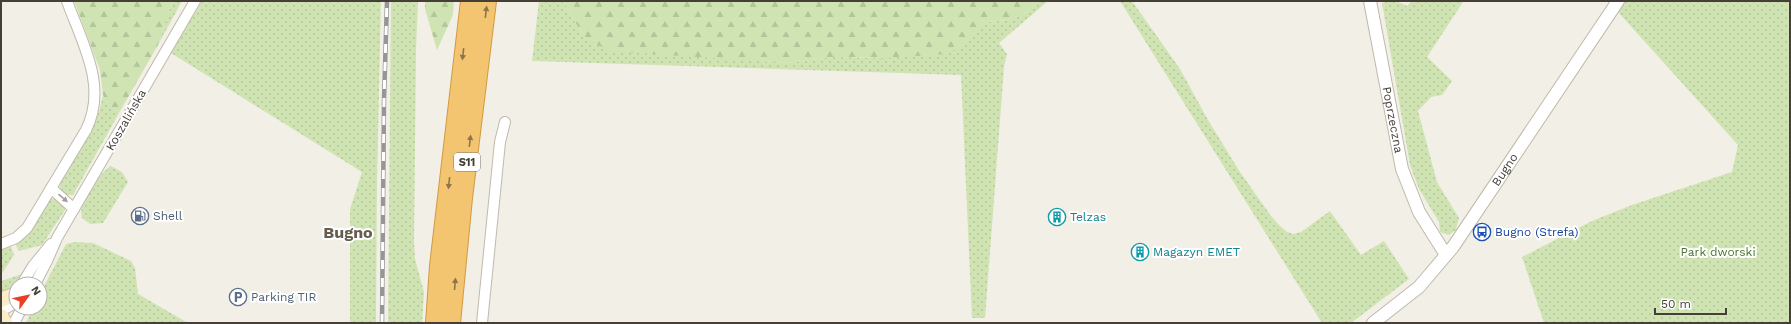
<svg xmlns="http://www.w3.org/2000/svg" width="1791" height="324" font-family="'Work Sans',sans-serif">
<defs>
<pattern id="grass-dots" width="8" height="8" patternUnits="userSpaceOnUse"><rect width="8" height="8" fill="#cfe4b2"/><path d="M2 2h.1M6 6h.1" fill="none" stroke="#b3c59a" stroke-width="1.8" stroke-linecap="round"/></pattern>
<pattern id="forest-firs" width="22" height="20" patternUnits="userSpaceOnUse"><rect width="22" height="20" fill="#cfe4b2"/><path d="M5 1l3.5 6h-7zM16 11l3.5 6h-7z" fill="#b3c59a"/></pattern>
</defs>
<rect width="100%" height="100%" fill="#f2efe7"/>
<g fill="url(#grass-dots)">
<path d="M172 1H182L158 45Z"/>
<path d="M202 1H381L377 181 376 323H350V209L362 172 171 53Z"/>
<path d="M391 1H418L416 50 414 241 415 259 424 292 422 323H388Z"/>
<path d="M539 1H564L573 19 586 38 710 57 786 63 833 57 887 58 976 32 988 22 1006 20 1024 14 1038 1H1048L999 43 1007 54 1004 67 985 318H972L961 75 532 61Z"/>
<path d="M1120 1H1132L1180 69 1208 120 1240 172 1271 216 1280 226 1287 232 1294 234 1301 232 1330 211 1361 255 1384 241 1409 279 1351 323H1322Z"/>
<path d="M1390 1H1396L1407 6 1412 1 1463 2 1427 57 1452 81 1442 95 1431 97 1418 111 1437 182 1459 218 1456 230 1448 235 1440 232 1439 222 1419 189 1410 165 1382 3Z"/>
<path d="M1625 1H1790V323H1544L1522 257 1592 221 1632 205 1732 172 1738 145 1618 12Z"/>
<path d="M103 95 108 104 119 113 73 195H67L60 190V183C76 155 97 128 103 95Z"/>
<path d="M111 166 122 172 128 182 103 223 90 224 82 218C81 214 81 210 82 205 86 196 102 170 111 166Z"/>
<path d="M50 199H56L65 207V210L42 245 19 251 14 242Z"/>
<path d="M75 242 93 243 131 261 135 268 138 294 188 323H26L33 308H40V294L66 244Z"/>
<path d="M10 244 14 255 1 275V246Z"/>
<path d="M22 274 21 280 1 296V281Z"/>
</g>
<g fill="url(#forest-firs)">
<path d="M74 1H172L158 45 119 113 108 104 103 95 100 70Z"/>
<path d="M425 1H454L453 15 437 50 425 9Z"/>
<path d="M564 1H1038L1024 14 1006 20 988 22 959 48 945 54 887 58 833 57 786 63 609 51 586 38 573 19Z"/>
</g>
<g fill="none" stroke-linecap="round" stroke-linejoin="round">
<defs>
<g id="minor">
<path d="M51 188 74 209"/>
<path d="M1 244 16 238 27 228 86 130C108 86 82 43 67 1"/>
<path d="M22 284 33 266 51 244"/>
<path d="M35 284 47 261 57 238 195 1"/>
<path d="M1 311 10 306 16 294"/>
<path d="M14 323 22 308"/>
<path d="M482 323 500 142 505 122"/>
</g>
<g id="tertiary">
<path id="s1" d="M1370 1 1402 169 1419 212 1446 255"/>
<path id="s2" d="M1373 323 1419 287 1453 247 1618 1"/>
</g>
<g id="secondary">
<path d="M1 300 16 294"/>
<path d="M1 316 5 323"/>
</g>
<g id="motorway">
<path d="M435 323 439 266 470 1"/>
<path d="M451 323 463 198 487 1"/>
</g>
</defs>
<use href="#minor" stroke="#c0b9ad" stroke-width="12"/>
<use href="#tertiary" stroke="#c0b9ad" stroke-width="14"/>
<use href="#secondary" stroke="#cfc099" stroke-width="16"/>
<use href="#motorway" stroke="#d39941" stroke-width="20"/>
<use href="#minor" stroke="#fff" stroke-width="10"/>
<use href="#tertiary" stroke="#fff" stroke-width="12"/>
<use href="#secondary" stroke="#fbedc9" stroke-width="14"/>
<use href="#motorway" stroke="#f4c570" stroke-width="18"/>
<defs>
<path id="rail" d="M382 323 384 100 387 1"/>
</defs>
<use href="#rail" stroke="#969696" stroke-width="4.5"/>
<use href="#rail" stroke="#fff" stroke-width="3" stroke-dasharray="9" stroke-linecap="butt"/>
</g>
<defs><path id="oneway-solid" d="M-6-.8H1V-3.2L6.5 0L1 3.2V.8H-6Z"/></defs>
<g fill="#8b754e">
<use href="#oneway-solid" transform="translate(486 12) rotate(-83)"/>
<use href="#oneway-solid" transform="translate(463 54) rotate(97)"/>
<use href="#oneway-solid" transform="translate(470 141) rotate(-83)"/>
<use href="#oneway-solid" transform="translate(449 183) rotate(96)"/>
<use href="#oneway-solid" transform="translate(455 284) rotate(-85)"/>
</g>
<use fill="#a29f9b" href="#oneway-solid" transform="translate(63 198) rotate(41)"/>
<defs>
<symbol id="fuel-ring" viewBox="-11 -11 22 22"><circle r="9.5" fill="#fff" stroke="#5c6f8a" stroke-width="1.5"/><path d="M-5.5-6h7V0h2V4h1.3V-2.5L3-4.5l.8-.8L6-3V5H2.5V1h-1V6h-7ZM-4.2-4.7v3.2H.2V-4.7Z" fill="#5c6f8a"/></symbol>
<symbol id="building-ring" viewBox="-11 -11 22 22"><circle r="9.5" fill="#fff" stroke="#0f9aa8" stroke-width="1.5"/><path d="M-4-6H4V6H1V3H-1V6H-4ZM-2.5-4.3h1.7v1.8h-1.7ZM.8-4.3h1.7v1.8H.8ZM-2.5-1h1.7V.8h-1.7ZM.8-1h1.7V.8H.8Z" fill="#0f9aa8"/></symbol>
<symbol id="bus-ring" viewBox="-11 -11 22 22"><circle r="9.5" fill="#fff" stroke="#1a4fb4" stroke-width="1.5"/><path d="M-5-6H5V4H4V6H2V4H-2V6H-4V4H-5ZM-3.5-4V0h7V-4ZM-3.5 1.2v1.5H-2V1.2ZM2 1.2v1.5H3.5V1.2Z" fill="#1a4fb4"/></symbol>
<symbol id="parking-ring" viewBox="-11 -11 22 22"><circle r="9.5" fill="#fff" stroke="#5c6f8a" stroke-width="1.5"/><path d="M-3.5-5.5H1a3.5 3.5 0 0 1 0 7H-1V5.5H-3.5ZM-1-3.4V-.6H.8a1.4 1.4 0 0 0 0-2.8Z" fill="#5c6f8a"/></symbol>
</defs>
<g fill-rule="evenodd">
<use href="#fuel-ring" x="130" y="206" width="20" height="20"/>
<use href="#building-ring" x="1047" y="207" width="20" height="20"/>
<use href="#bus-ring" x="1472" y="222" width="20" height="20"/>
<use href="#building-ring" x="1130" y="242" width="20" height="20"/>
<use href="#parking-ring" x="228" y="287" width="20" height="20"/>
</g>
<g text-anchor="middle" dominant-baseline="central" stroke-width="4" stroke-linejoin="round" paint-order="stroke">
<rect fill="#fff" stroke="#7d7973" stroke-width="1" x="454" y="153" width="26" height="18" rx="3"/>
<g font-size="11" font-weight="bold" fill="#453f37">
<text x="467" y="162">S11</text>
</g>
<g font-size="12" fill="#453f37" stroke="#fff">
<text transform="translate(126 120) rotate(-60)">Koszalińska</text>
<text stroke="none"><textPath href="#s1" startOffset="121">Poprzeczna</textPath></text>
<text stroke="none"><textPath href="#s2" startOffset="204">Bugno</textPath></text>
</g>
<g font-size="12" fill="#4e5e75" stroke="#fff" text-anchor="start">
<text x="153" y="216">Shell</text>
<text x="251" y="297">Parking TIR</text>
</g>
<g font-size="12" fill="#0d838f" stroke="#fff" text-anchor="start">
<text x="1070" y="217">Telzas</text>
<text x="1153" y="252">Magazyn EMET</text>
</g>
<g font-size="12" fill="#164399" stroke="#fff" text-anchor="start">
<text x="1495" y="232">Bugno (Strefa)</text>
</g>
<g font-size="12" fill="#4a732e" stroke="#fff">
<text x="1718" y="252">Park dworski</text>
</g>
<g font-size="16" font-weight="bold" fill="#675d4e" stroke="#fff">
<text x="348" y="232">Bugno</text>
</g>
</g>
<rect width="1791" height="324" fill="none" stroke="#453f37" stroke-width="4"/>
<g transform="translate(28 296) rotate(57)"><circle r="19" fill="#ffffff" stroke="#b5b2af"/>
<path d="M0-3L7 15L0 10L-7 15Z" fill="#ec3d25"/>
<text y="-6" font-size="11" font-weight="bold" text-anchor="middle" fill="#453f37">N</text>
</g>
<path d="M1655 308v6h71v-6" fill="none" stroke="#453f37" stroke-width="2"/>
<text x="1661" y="308" font-size="12" fill="#453f37" stroke="#ffffff" stroke-width="3" paint-order="stroke">50 m</text>
</svg>
